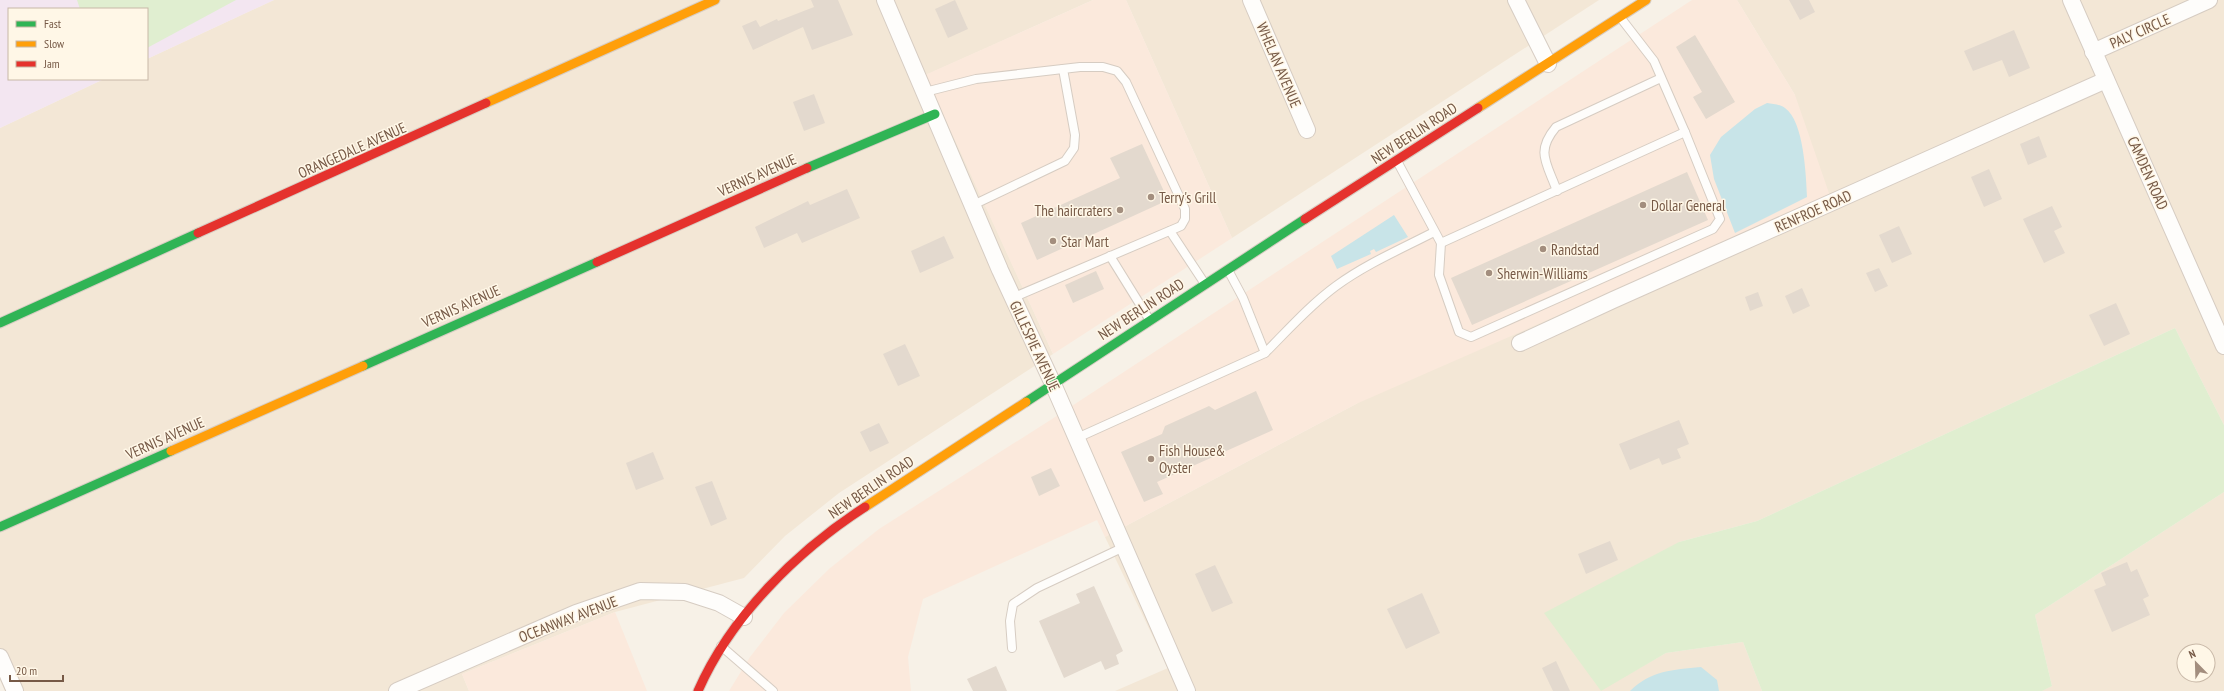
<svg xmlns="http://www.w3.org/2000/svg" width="2224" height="691" font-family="'PT Sans Narrow',sans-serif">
<rect width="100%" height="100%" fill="#f7f1e7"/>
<g fill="#f3e7d6" fill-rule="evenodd">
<path d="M274 0H1093L926 75 1053 354 839 493 785 536 744 578 615 612 462 674 469 691H5L0 680V128L104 79H147V59Z"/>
<path d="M1126 0H1599L1232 238Z"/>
<path d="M1737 0H2224V425L2175 328 1757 521 1679 542 1600 690 1666 653 1743 642 1762 691H1115L1168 668 1105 537 1356 404 1795 95Z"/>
<path d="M2224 492V691H2041L2052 686 2035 615ZM2184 651H2208V675H2184Z"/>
</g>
<g fill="#fbe9dc">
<path d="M1093 0H1126L1232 238 1053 354 925 75Z"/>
<path d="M1692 0H1737L1795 95 1830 196 1356 404 1105 537 1097 520 923 599 908 657 911 691H729L750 657 784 613 829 569 879 529 1052 419Z"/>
<path d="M615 612 647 691H469L462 674Z"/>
</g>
<path fill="#f3e6f1" d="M0 0H274L147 59V9H9V79H104L0 128Z"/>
<g fill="#e0eed0">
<path d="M77 0H236L147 48V9H80Z"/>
<path d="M2175 328 2224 425V492L2035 615 2052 686 2042 691H1762L1743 642 1666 653 1601 691 1544 613 1679 542 1757 521Z"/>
</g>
<g fill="#c8e4e8">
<path d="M1767 103C1773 104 1779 104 1785 108 1804 121 1806 176 1807 197L1735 233 1714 179 1710 155 1721 137 1755 109Z"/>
<path d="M1394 215 1408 237 1376 252 1374 249 1370 251 1371 254 1337 269 1331 256Z"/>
<path d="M1701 667 1717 680 1719 691H1630C1652 670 1672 670 1701 667Z"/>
</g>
<g fill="#e3d9ce">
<path d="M811 0H838L853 35 812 50 803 27 753 50 742 26 756 20 760 27 777 19 778 21 814 7Z"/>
<path d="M955 0 968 29 948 38 935 9Z"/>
<path d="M1789 0H1809L1815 12 1800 20Z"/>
<path d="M2014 30 2030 68 2009 77 2002 60 1973 71 1964 51Z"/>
<path d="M1695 35 1735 102 1706 119 1693 97 1702 92 1676 47Z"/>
<path d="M814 94 825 123 804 131 793 102Z"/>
<path d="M2039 136 2047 157 2028 165 2020 144Z"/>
<path d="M1142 144 1168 200 1037 260 1021 223 1120 178 1110 158Z"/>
<path d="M1989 169 2002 199 1984 207 1971 177Z"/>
<path d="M1687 172 1708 220 1472 325 1451 278Z"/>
<path d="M847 189 860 218 802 243 797 233 764 248 755 227 808 201 810 205Z"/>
<path d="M2052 206 2062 227 2054 231 2065 253 2044 263 2023 219Z"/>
<path d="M1899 226 1912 254 1892 263 1879 235Z"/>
<path d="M944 236 954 258 920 273 911 251Z"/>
<path d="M1879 268 1888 286 1875 292 1866 273Z"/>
<path d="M1096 271 1104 289 1073 303 1065 285Z"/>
<path d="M1802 288 1810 306 1793 314 1785 296Z"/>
<path d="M1758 292 1763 306 1750 311 1745 297Z"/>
<path d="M2116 303 2130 334 2104 346 2089 315Z"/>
<path d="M905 344 920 376 898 386 883 354Z"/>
<path d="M1256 391 1273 430 1157 482 1163 494 1144 502 1121 452 1162 434 1165 426 1209 406 1215 410Z"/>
<path d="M1679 420 1689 444 1677 449 1681 458 1662 465 1659 458 1630 470 1619 444Z"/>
<path d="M879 423 889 443 870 452 860 432Z"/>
<path d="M653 452 664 479 636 490 626 463Z"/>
<path d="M1051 468 1060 486 1039 496 1031 477Z"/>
<path d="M712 481 727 519 711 526 695 487Z"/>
<path d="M1610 541 1618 560 1586 574 1578 554Z"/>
<path d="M2127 562 2131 572 2137 569 2149 596 2143 599 2150 615 2112 632 2094 590 2106 585 2101 573Z"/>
<path d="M1215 565 1233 603 1212 612 1195 574Z"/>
<path d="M1094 586 1123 651 1116 655 1119 664 1105 670 1101 661 1064 678 1039 621 1080 603 1076 594Z"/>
<path d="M1422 593 1440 633 1406 649 1387 609Z"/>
<path d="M1556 661 1570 691H1553L1542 668Z"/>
<path d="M996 666 1007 691H973L967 679Z"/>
</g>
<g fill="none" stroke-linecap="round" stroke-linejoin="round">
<defs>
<g id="lane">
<path d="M925 92 976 79 1080 67H1103L1117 71 1126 82 1185 209V219L1181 226 1012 298"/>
<path d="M1397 161 1441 243 1685 132 1654 61 1620 17"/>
<path d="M1557 191C1547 163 1535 152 1556 127L1661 78"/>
<path d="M973 205 1065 161 1074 148 1075 135 1063 69"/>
<path d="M1170 231 1205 284"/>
<path d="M1441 243 1439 275 1459 332 1471 337 1713 229 1720 219 1685 132"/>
<path d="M1110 256 1149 319"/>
<path d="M1265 353C1288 330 1310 305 1336 286 1366 264 1401 249 1434 232"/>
<path d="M1077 438 1265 353 1243 298 1228 270"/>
<path d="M721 646 773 691"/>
<path d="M1012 648 1010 621 1013 604 1037 588 1124 547"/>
</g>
<g id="street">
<path d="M885 0 1000 270 1053 384 1187 691"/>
<path d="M1251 0 1307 130"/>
<path d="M1516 0 1548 64"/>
<path d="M2071 0 2224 346"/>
<path d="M2093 52 2209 0"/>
<path d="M1520 343 1613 300 2106 80"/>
<path d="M0 657 15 691"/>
<path d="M397 691 576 613 640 591 685 592 719 603 744 617"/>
</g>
<g id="fast">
<path d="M807 168 935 114"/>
<path d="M0 323 198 233"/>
<path d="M363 366 597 262"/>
<path d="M1026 402 1305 219"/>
<path d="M0 527 171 451"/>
</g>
<g id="slow">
<path d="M486 103 715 0"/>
<path d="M1478 108 1646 0"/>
<path d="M171 451 363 366"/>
<path d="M865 507 1026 402"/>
</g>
<g id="jam">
<path d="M1305 219 1478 108"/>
<path d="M198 233 486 103"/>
<path d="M597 262 807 168"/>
<path d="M698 691C731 616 797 551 865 507"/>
</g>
</defs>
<use href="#lane" stroke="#d6ccc2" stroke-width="10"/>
<use href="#street" stroke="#d6ccc2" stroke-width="18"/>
<use href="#fast" stroke="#d7cdc3" stroke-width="11"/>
<use href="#slow" stroke="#d7cdc3" stroke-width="11"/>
<use href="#jam" stroke="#d7cdc3" stroke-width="11"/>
<use href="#lane" stroke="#fefdfb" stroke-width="8"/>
<use href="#street" stroke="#fefdfb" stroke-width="16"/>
<use href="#fast" stroke="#30b455" stroke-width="9"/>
<use href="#slow" stroke="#ff9f0a" stroke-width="9"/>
<use href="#jam" stroke="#e5322d" stroke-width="9"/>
</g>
<g fill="#a38e7e" stroke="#fff7e7" stroke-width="1.5">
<circle cx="1151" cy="197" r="4"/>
<circle cx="1643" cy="205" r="4"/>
<circle cx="1120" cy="210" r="4"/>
<circle cx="1053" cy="241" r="4"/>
<circle cx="1543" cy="249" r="4"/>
<circle cx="1489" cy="273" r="4"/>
<circle cx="1151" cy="459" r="4"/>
</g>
<g text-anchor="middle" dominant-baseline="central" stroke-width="3" stroke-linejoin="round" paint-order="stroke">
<g font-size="15" fill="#765946" stroke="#fff7e7">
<text transform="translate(2140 31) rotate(-24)">PALY CIRCLE</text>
<text transform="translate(1279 65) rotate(67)">WHELAN AVENUE</text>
<text transform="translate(1414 133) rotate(-33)">NEW BERLIN ROAD</text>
<text transform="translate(352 150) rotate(-24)">ORANGEDALE AVENUE</text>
<text transform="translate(2148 173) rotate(66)">CAMDEN ROAD</text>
<text transform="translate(757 175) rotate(-24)">VERNIS AVENUE</text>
<text transform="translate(1813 211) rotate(-24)">RENFROE ROAD</text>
<text transform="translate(461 306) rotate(-24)">VERNIS AVENUE</text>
<text transform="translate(1141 309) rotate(-33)">NEW BERLIN ROAD</text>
<text transform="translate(1035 346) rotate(65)">GILLESPIE AVENUE</text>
<text transform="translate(165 438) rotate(-24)">VERNIS AVENUE</text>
<text transform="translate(871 487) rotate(-34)">NEW BERLIN ROAD</text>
<text transform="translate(568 619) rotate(-21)">OCEANWAY AVENUE</text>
</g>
<g font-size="15" fill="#765946" stroke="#fff7e7" text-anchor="start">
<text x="1159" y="197">Terry's Grill</text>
<text x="1651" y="205">Dollar General</text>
<text x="1112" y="210" text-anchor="end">The haircraters</text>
<text x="1061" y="241">Star Mart</text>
<text x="1551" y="249">Randstad</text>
<text x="1497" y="273">Sherwin-Williams</text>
<text x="1159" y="450">Fish House&amp;<tspan x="1159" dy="17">Oyster</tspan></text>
</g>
</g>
<rect x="8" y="8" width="140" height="72" fill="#fff7e7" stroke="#c8b8a7"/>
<rect x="16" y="21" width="20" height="6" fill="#30b455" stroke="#c8b8a7"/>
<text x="44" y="28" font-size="12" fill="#765946">Fast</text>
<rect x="16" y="41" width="20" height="6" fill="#ff9f0a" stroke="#c8b8a7"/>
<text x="44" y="48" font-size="12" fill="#765946">Slow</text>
<rect x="16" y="61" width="20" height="6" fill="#e5322d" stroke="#c8b8a7"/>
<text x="44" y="68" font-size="12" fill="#765946">Jam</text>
<g transform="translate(2196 663) rotate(337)"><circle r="19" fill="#fff7e7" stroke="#c8b8a7"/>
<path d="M0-3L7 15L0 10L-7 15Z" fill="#a38e7e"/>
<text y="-6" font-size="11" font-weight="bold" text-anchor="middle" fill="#765946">N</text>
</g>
<path d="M10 675v6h53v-6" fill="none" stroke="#765946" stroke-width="2"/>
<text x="16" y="675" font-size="12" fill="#765946" stroke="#fff7e7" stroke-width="3" paint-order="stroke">20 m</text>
</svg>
